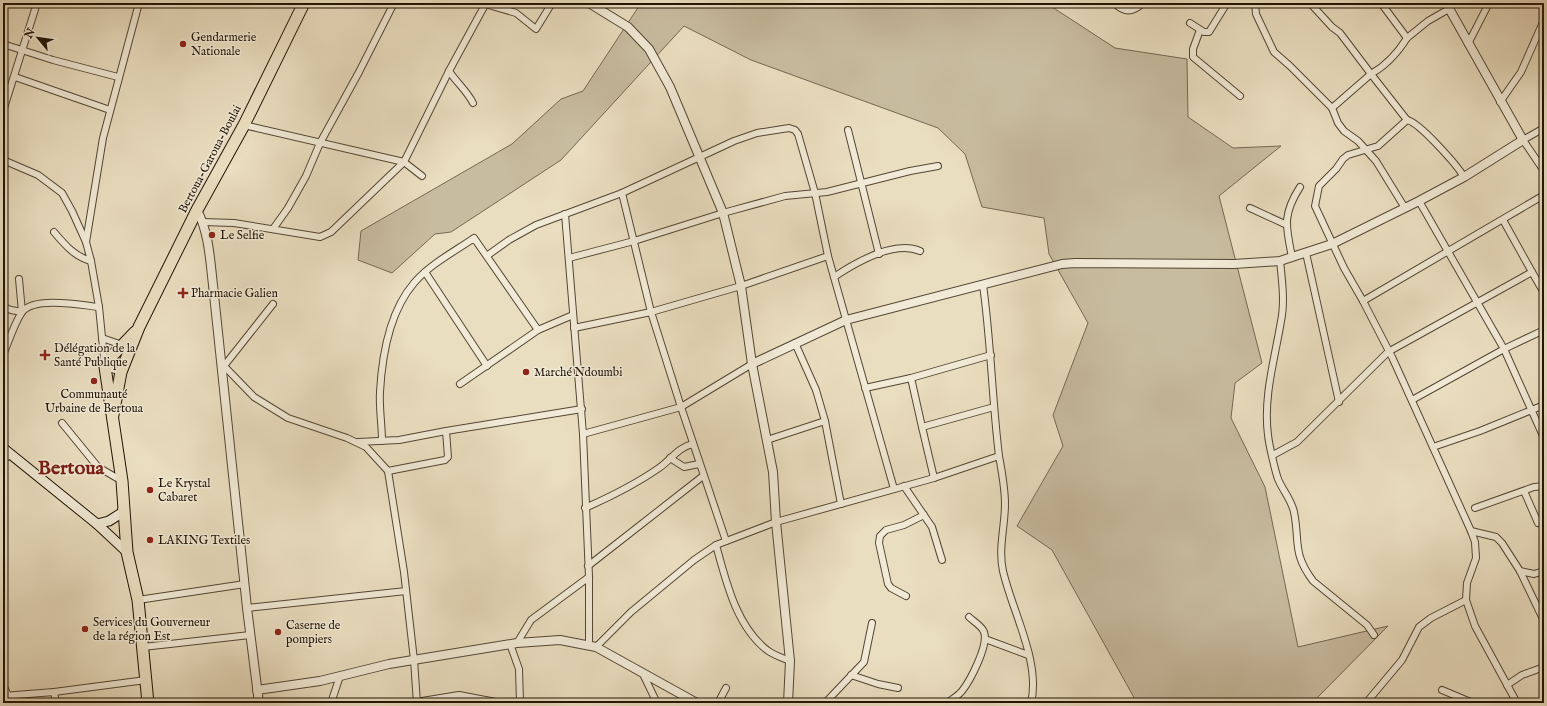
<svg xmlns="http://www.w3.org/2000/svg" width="1547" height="706" font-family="'IM FELL English',serif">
<rect width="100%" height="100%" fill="#eadec0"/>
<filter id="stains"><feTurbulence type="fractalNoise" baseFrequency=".005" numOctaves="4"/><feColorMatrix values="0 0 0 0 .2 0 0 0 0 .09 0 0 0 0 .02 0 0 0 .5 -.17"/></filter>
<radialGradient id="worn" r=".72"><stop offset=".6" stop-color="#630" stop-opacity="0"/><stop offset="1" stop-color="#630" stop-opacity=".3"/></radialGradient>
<path fill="#c8bca0" stroke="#746852" d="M641 3H1046L1115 48 1187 59 1188 117 1233 148 1281 146 1219 196 1262 363 1235 383 1231 418 1265 487 1298 647 1388 626 1312 703H1137L1052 550 1017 526 1063 446 1053 415 1088 323 1049 254 1044 218 982 207 965 154 938 128 751 60 684 26 561 160 451 232 435 234 392 273 358 260 361 231 512 144 561 99 583 91Z"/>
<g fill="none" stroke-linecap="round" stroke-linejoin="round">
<defs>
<g id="minor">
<path d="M482 3 516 13 536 29 552 3"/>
<path d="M1114 3C1125 13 1132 13 1143 3"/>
<path d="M1255 3 1256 14 1274 52 1290 66 1332 108 1338 123 1344 131 1358 141 1376 161 1405 208"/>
<path d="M1310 3 1332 27 1340 33 1371 74C1387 65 1397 54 1407 38"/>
<path d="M1381 3 1407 38 1428 21 1449 9"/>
<path d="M1190 23 1204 32H1209L1227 3"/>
<path d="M1200 30 1193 49V57L1240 96"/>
<path d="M3 44 53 60 118 77"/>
<path d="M1468 44 1489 3"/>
<path d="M449 71C457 83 467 91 473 103"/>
<path d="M15 77 110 110"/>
<path d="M1500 102 1521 72 1544 20"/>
<path d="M1332 108 1371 74 1407 120"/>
<path d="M3 111 37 3"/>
<path d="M244 125 404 162 422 176"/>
<path d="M1544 128 1523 140 1544 171"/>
<path d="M848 130 879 254"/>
<path d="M3 160 38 175 62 193 72 211 86 242 91 261 99 307 105 367 121 372"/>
<path d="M1464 177C1457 165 1419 122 1407 120L1378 146 1348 155 1343 159 1336 169 1319 186 1315 206 1344 268 1363 301 1392 357 1471 531 1475 542 1476 558 1467 583 1466 600 1475 626 1517 703"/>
<path d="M622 193 651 312 681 407 726 541"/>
<path d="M1419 201 1504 349 1544 438"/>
<path d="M1250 208 1287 225"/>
<path d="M565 214 583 434 589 577V644"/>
<path d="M1503 220 1532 272"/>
<path d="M203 222 234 223 320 237 331 232 404 162 449 71 486 3"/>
<path d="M273 229 288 208 306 176 320 143 359 72 394 3"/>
<path d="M54 232C65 245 75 257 91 261"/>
<path d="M86 242 103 138 139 3"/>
<path d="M1306 253 1339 402"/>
<path d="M488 255 509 240 536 225 622 193 734 141 757 133 789 128 795 130 798 134 815 193 828 256 894 489"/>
<path d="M1292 257C1286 227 1282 215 1300 187"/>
<path d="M569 258 634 241 723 213 785 196 827 192 910 171 938 166"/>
<path d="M1280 261C1282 280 1285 302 1281 321 1275 358 1263 397 1268 435 1269 445 1275 470 1278 479 1283 491 1291 499 1294 512 1300 542 1292 553 1313 581L1367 625 1374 635"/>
<path d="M425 272 487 366"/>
<path d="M834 277C855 263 894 240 920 251"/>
<path d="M1363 301 1544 195"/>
<path d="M3 307 11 310 22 312 19 279"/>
<path d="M574 328 651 312 741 286 828 256"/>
<path d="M102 338 125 346"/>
<path d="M795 343 816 390 825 421"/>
<path d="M3 355C9 341 14 324 22 312 34 296 81 305 99 307"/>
<path d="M224 366 273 304"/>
<path d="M222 367 224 366 254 397 288 418 347 438 366 447 388 471 404 572 414 660 417 703"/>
<path d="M911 378 991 355"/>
<path d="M460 384 538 330"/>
<path d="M865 388 911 378 922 427"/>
<path d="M1412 400 1504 349 1544 330"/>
<path d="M62 423 98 467 122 481"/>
<path d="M583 434 681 407 752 364"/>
<path d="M767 440 825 421 841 504"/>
<path d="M382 441C382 425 379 408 380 392 382 356 390 311 414 283 430 264 454 252 474 238L538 330 573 315"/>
<path d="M358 442 399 440 446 431"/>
<path d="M1433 447 1480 431 1544 405"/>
<path d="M1273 455 1297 442 1388 352 1532 272 1544 293"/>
<path d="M999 456C1002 472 1005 488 1005 504 1005 526 998 549 1003 571 1012 611 1041 662 1031 703"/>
<path d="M670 458 684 467 699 464"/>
<path d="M3 460 10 455"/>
<path d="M388 471 445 460 448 457 446 431 582 409"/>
<path d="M934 478 922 427 994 407"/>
<path d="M904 486 932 527 942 560"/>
<path d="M1524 491 1538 523"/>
<path d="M585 508C610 497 636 484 659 468 671 460 678 447 693 444"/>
<path d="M1475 508 1534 487 1544 486"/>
<path d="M1471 531 1496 537 1502 543 1520 571 1544 621"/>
<path d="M716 545C726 581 736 626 767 650 773 655 783 658 790 661"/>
<path d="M588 566 703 476"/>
<path d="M1520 571 1534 574 1544 571"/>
<path d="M906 596 891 588 888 584 879 543 880 536 886 530 904 525 924 515"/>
<path d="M138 600 245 584"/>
<path d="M247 608 406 591"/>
<path d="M985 639 1028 655"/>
<path d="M517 643 531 620 589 577"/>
<path d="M510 644 519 669 520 703"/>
<path d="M143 647 250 635"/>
<path d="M596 647 631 612 694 560 716 545 776 522 934 478 999 456C992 399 991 342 983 285"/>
<path d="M642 672 657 703"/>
<path d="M851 675 878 684 898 688"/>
<path d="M3 684 8 696 7 703"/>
<path d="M1507 685 1522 675 1544 667"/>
<path d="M1442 690 1473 703"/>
<path d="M54 692 56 703"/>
<path d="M3 696 54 692 146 680"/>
<path d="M416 702 459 695 501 703"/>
<path d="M331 703 340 676"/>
<path d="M718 703 726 688"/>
<path d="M825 703 864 662 872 623"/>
<path d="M947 703C952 699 958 696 962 691 970 681 989 645 984 632 982 626 973 621 969 617"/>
<path d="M1366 703 1402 660 1419 627 1431 618 1466 600"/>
</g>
<g id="tertiary">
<path d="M589 3 628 27 649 49 670 87 723 213 741 286 752 364 773 472 776 522 790 661 788 703"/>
<path d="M197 210C209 233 210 259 213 285L247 608 259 703"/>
<path d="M752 364 846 320 1062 264 1075 263 1234 264 1280 261 1292 257 1332 244 1419 201 1464 177 1523 140 1446 3"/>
<path d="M257 690 320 681 389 664 517 643 560 640 596 647 697 703"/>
</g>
<g id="secondary">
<path d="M3 448 97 524 127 552"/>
<path d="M97 524 109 521 123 512V509"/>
</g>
<g id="trunk">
<path d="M135 332 112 356 105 367 122 481 127 552 138 600 148 703"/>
<path d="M113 415 121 372 139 327 197 210 244 125 304 3"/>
</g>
</defs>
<use href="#minor" stroke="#534634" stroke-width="8"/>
<use href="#tertiary" stroke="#534634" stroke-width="10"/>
<use href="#secondary" stroke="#211405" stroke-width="11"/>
<use href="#trunk" stroke="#211405" stroke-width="13"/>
<use href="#minor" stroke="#f1ead6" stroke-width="6"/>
<use href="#tertiary" stroke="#f1ead6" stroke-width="8"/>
<use href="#secondary" stroke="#f1ead6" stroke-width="9"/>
<use href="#trunk" stroke="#eadec0" stroke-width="11"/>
</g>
<g fill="#8f2418" stroke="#f1ead6" stroke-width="1.5">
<circle cx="183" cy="44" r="4"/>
<circle cx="212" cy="235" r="4"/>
<path d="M181 287h4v4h4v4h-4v4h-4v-4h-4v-4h4z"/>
<path d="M43 349h4v4h4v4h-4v4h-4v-4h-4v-4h4z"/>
<circle cx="526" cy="372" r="4"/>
<circle cx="94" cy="381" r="4"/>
<circle cx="150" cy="490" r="4"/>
<circle cx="150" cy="540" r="4"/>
<circle cx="85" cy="629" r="4"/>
<circle cx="278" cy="632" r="4"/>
</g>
<g text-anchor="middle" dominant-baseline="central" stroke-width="3" stroke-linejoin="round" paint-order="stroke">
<g font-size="12" fill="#211405" stroke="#f1ead6" text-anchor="start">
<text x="191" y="37">Gendarmerie<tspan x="191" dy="14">Nationale</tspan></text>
<text x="220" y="235">Le Selfie</text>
<text x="191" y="293">Pharmacie Galien</text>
<text x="54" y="348">Délégation de la<tspan x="54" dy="14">Santé Publique</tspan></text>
<text x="534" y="372">Marché Ndoumbi</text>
<text x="94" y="394" text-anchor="middle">Communauté<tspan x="94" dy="14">Urbaine de Bertoua</tspan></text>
<text x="158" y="483">Le Krystal<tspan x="158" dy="14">Cabaret</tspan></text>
<text x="158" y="540">LAKING Textiles</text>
<text x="93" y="622">Services du Gouverneur<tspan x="93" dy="14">de la région Est</tspan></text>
<text x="286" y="625">Caserne de<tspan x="286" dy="14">pompiers</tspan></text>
</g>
<g font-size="12" fill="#211405" stroke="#f1ead6">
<text transform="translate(210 159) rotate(-62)">Bertoua-Garoua-Boulai</text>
</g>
<g font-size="20" font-weight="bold" fill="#7a1f14" stroke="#f1ead6">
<text x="71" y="468">Bertoua</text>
</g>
</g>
<rect width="1547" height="706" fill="none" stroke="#eadec0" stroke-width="16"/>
<rect x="4" y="4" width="1539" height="698" fill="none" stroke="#211405" stroke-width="2"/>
<rect x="8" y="8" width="1531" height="690" fill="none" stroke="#211405"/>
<g transform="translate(38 38) rotate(299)" stroke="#f1ead6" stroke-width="3" paint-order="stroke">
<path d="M0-3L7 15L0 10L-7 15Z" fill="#211405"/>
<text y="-6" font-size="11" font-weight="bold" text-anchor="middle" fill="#211405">N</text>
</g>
<rect width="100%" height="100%" filter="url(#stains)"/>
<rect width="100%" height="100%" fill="url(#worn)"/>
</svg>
